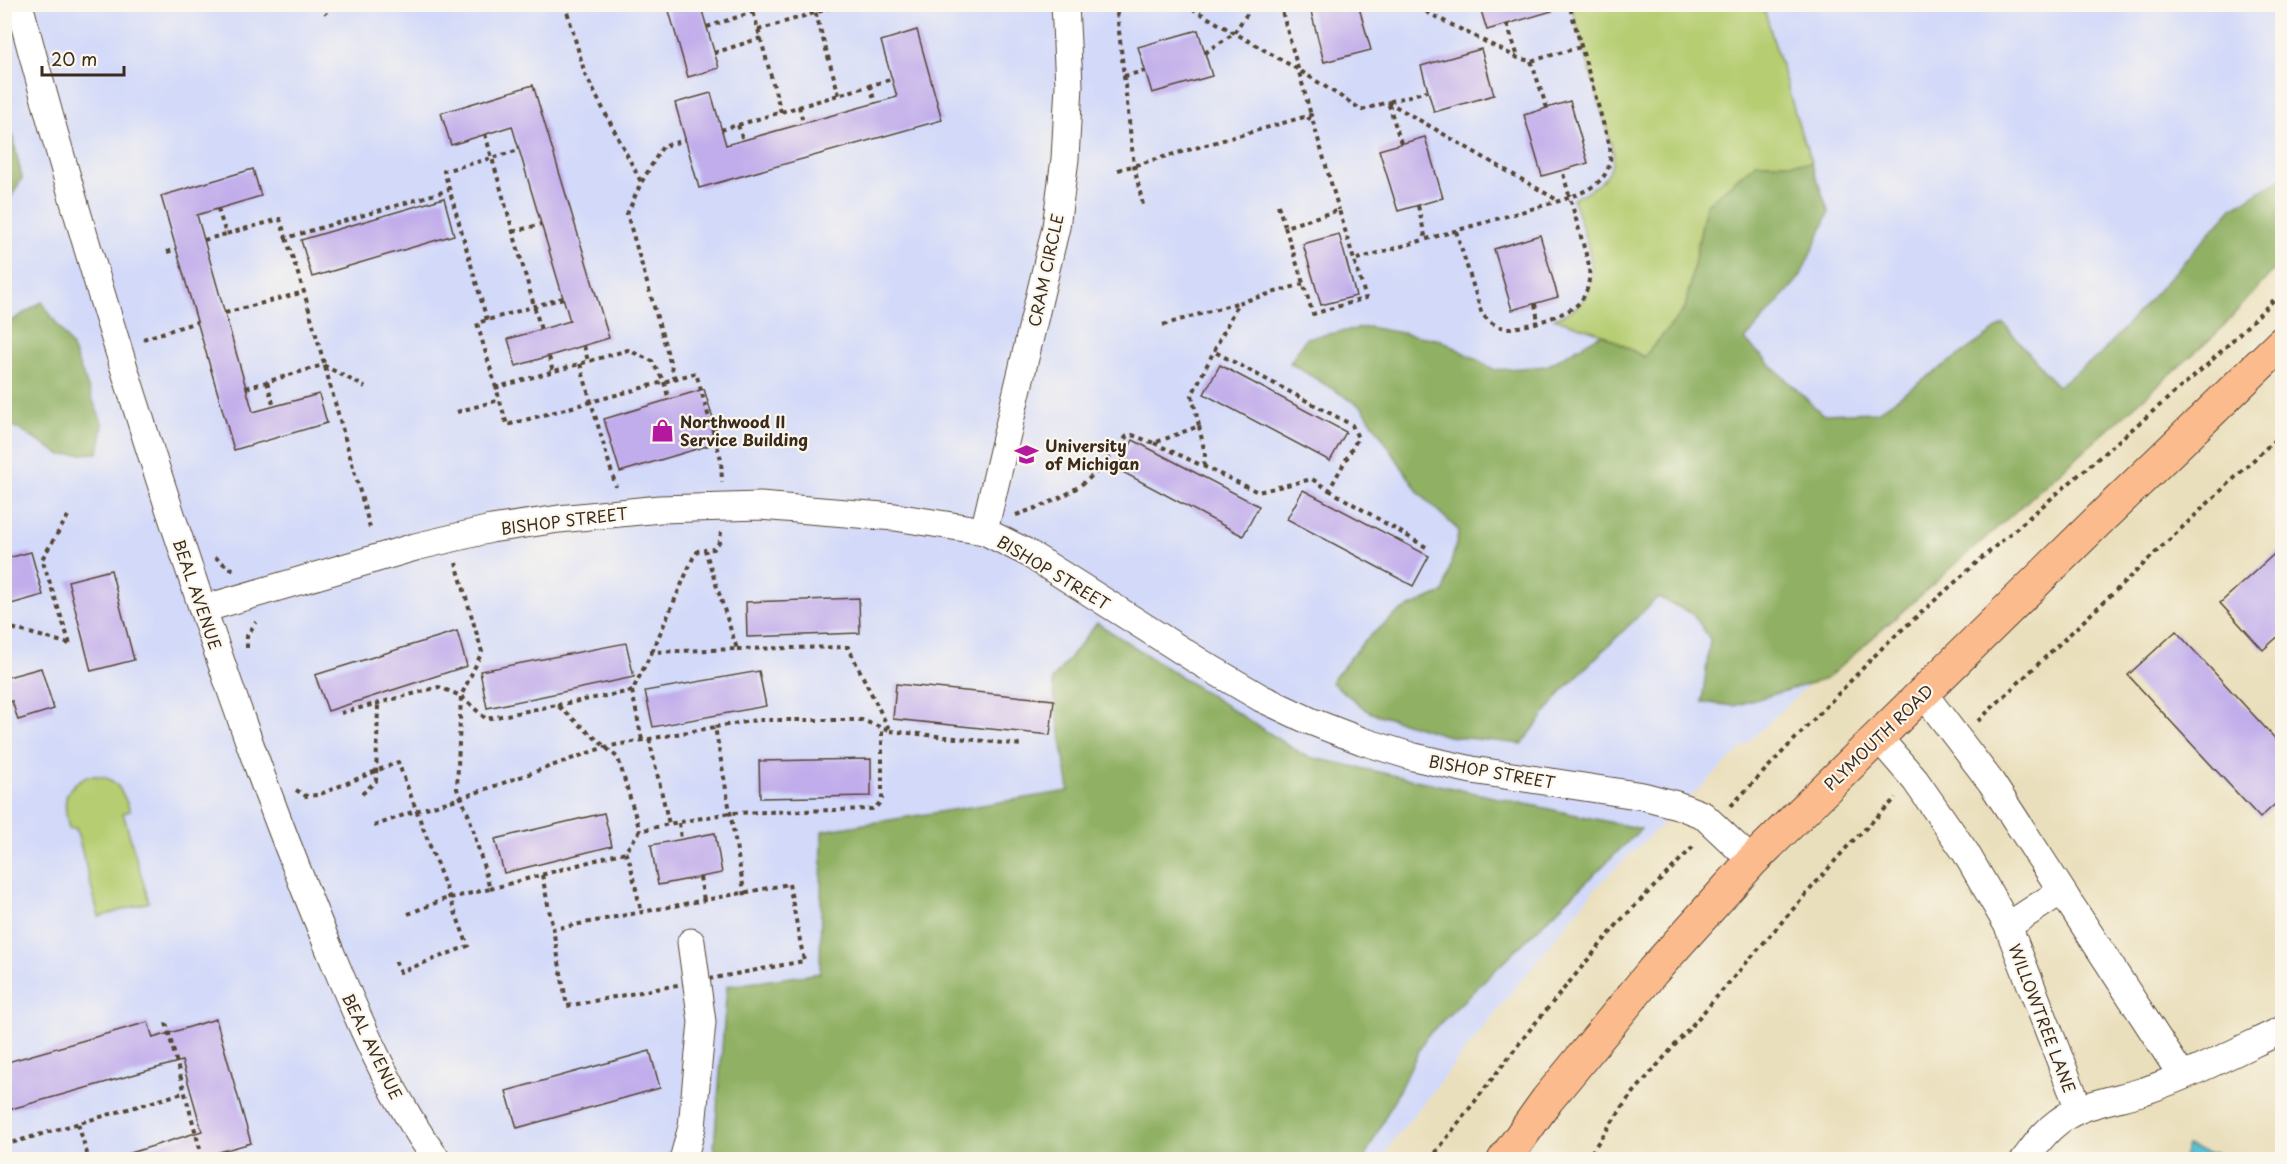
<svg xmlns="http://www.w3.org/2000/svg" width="2287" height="1164" font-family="'Playpen Sans',sans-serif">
<rect width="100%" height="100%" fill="#fbf7ec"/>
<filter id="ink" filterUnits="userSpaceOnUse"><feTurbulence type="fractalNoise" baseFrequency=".0167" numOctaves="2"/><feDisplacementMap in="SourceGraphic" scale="12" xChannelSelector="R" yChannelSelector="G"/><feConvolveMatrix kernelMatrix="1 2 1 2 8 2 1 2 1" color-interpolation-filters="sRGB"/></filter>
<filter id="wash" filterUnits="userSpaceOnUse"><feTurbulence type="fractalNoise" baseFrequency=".008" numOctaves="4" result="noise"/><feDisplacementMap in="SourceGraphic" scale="24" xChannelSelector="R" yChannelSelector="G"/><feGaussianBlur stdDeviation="1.35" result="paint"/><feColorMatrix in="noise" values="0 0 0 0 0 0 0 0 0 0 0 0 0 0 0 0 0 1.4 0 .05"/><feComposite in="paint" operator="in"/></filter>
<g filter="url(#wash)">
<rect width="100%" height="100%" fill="#eadfbc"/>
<path fill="#d2d9f9" d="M5 5H2282V234L1596 887 1392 1142 1383 1159 5 1160Z"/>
<g fill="#b6cd72" stroke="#787c48" stroke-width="1.5">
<path d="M1571 5H1763L1804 143 1807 145 1811 163H1756L1706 205 1685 309 1644 357 1602 334 1554 318C1616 300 1586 243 1573 199 1594 188 1612 180 1614 154Z"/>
<path d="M89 776C115 774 122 789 130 811L123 813 149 902 99 917 76 828 69 829C63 805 61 786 89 776Z"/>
</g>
<g fill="#90b064" stroke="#666d41" stroke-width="1.5">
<path d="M5 104 22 178 5 208H4Z"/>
<path d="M1756 163H1811L1829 213 1800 277 1745 340 1822 414 1877 412 2004 324 2057 386 2100 355 2232 208 2282 178V261L2216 334 1826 679 1734 706 1702 702 1710 639 1693 614 1658 597 1563 690 1522 744 1448 736 1369 712 1331 682 1365 640 1399 612 1444 592 1459 531 1419 493 1362 407 1290 363 1306 338 1368 327 1441 340 1495 370 1547 366 1602 334 1644 357 1685 309 1706 205Z"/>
<path d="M42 302 71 345 103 425 98 453 61 455 5 421V325Z"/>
<path d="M1097 623 1305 756 1641 829 1426 1037 1364 1159H713L727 986 820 973 822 831 1069 791 1052 680Z"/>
</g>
<path fill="#58c2d4" stroke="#4a7679" stroke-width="1.5" d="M2187 1146 2212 1154 2214 1152 2229 1157V1159H2185L2183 1157Z"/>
<g id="blocks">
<g fill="#c1adeb">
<path d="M667 4H700L719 68 688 77Z"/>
<path d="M1309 4H1358L1371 50 1324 62Z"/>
<path d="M1479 4H1552V11L1487 30Z"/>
<path d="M917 30 942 120 699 188 675 103 711 93 726 145 897 97 881 41Z"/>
<path d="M1198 30 1212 76 1152 93 1138 47Z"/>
<path d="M1481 49 1494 95 1434 112 1421 66Z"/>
<path d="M533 85 609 338 516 366 508 339 570 321 512 126 451 145 441 113Z"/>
<path d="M1570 101 1588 163 1542 176 1524 115Z"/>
<path d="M1425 137 1443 198 1398 211 1379 150Z"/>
<path d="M253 169 261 196 197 215 253 412 319 394 327 423 234 450 161 196Z"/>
<path d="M444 198 454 235 312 277 301 240Z"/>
<path d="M1339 234 1356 296 1321 305 1303 244Z"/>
<path d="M1540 235 1558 297 1512 310 1494 249Z"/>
<path d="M1220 365 1346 432 1330 461 1204 394Z"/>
<path d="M704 389 720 442 620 472 604 419Z"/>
<path d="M1133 440 1259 506 1243 536 1117 469Z"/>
<path d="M1303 490 1429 556 1413 586 1287 519Z"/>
<path d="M2283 546V632L2263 650 2220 603Z"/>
<path d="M31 552 43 595 4 606V559Z"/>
<path d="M111 570 134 660 91 671 68 581Z"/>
<path d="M859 598 860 633 747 637 746 602Z"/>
<path d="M457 631 467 666 328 711 315 675Z"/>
<path d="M2176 631 2283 747V797L2260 818 2128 675Z"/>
<path d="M626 643 634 677 487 708 480 671Z"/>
<path d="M41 668 54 709 18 720 12 701 4 704V678Z"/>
<path d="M759 671 766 706 653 727 645 691Z"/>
<path d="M896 684 1054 700 1050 735 893 719Z"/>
<path d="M871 759V796L760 798 759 761Z"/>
<path d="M604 813 612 846 504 873 495 839Z"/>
<path d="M715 833 722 873 658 885 651 845Z"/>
<path d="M216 1019 251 1143 191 1160H128L127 1154 202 1131 182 1061 4 1111V1063L148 1022 153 1038Z"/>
<path d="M650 1051 660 1088 517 1128 506 1091Z"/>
</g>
</g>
</g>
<g filter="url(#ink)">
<use href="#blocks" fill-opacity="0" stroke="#554536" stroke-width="1.5"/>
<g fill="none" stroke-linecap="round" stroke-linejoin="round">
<defs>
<g id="minor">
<path d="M19 4C88 264 169 520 260 772 284 838 310 903 337 968 365 1035 394 1101 437 1160"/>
<path d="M984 531 1056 227 1065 159 1069 85 1065 4"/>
<path d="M203 609 415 547 491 529 559 519 660 509 760 506 895 517 984 531 1026 552 1203 664 1261 698 1310 721 1362 741 1414 757 1472 770 1643 796 1677 805 1703 815 1752 861"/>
<path d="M1923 693 1991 782 2182 1076"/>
<path d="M1877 736 1915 780 1966 853 2008 926 2079 1109"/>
<path d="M2008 926 2061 891"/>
<path d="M683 1160 692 1127 702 1022 691 942"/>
<path d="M2024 1160C2035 1146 2044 1132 2058 1122 2082 1103 2115 1100 2144 1091 2191 1075 2237 1051 2282 1030"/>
</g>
<path id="major" d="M1504 1160 1547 1100 1653 971 1752 861 2103 516 2282 343"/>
</defs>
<use href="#minor" stroke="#554536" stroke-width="29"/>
<use href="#major" stroke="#554536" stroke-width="35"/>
<g stroke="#554536" stroke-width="4" stroke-dasharray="4.5 4.5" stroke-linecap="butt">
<path d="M323 4 326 14"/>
<path d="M565 4 585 74 641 182"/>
<path d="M751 4 781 112"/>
<path d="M813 4 839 95"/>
<path d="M1116 4 1134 166 1143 205"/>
<path d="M1184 4 1299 70 1362 110 1388 102 1559 201"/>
<path d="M1280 4 1311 115 1308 120"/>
<path d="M1410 4 1518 58 1531 61 1581 47"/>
<path d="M1507 24 1518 57"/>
<path d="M707 27 753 12"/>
<path d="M758 30 844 4"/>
<path d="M714 53 761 38"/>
<path d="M1205 53 1233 34 1254 4"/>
<path d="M1531 61 1547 108"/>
<path d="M1124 76 1145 71"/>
<path d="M870 85 875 103"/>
<path d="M799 106 803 123"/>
<path d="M738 125 743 140"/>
<path d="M721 130 892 79"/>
<path d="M485 134 492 158 519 150"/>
<path d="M1401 143 1388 102 1427 91"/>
<path d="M1118 170 1311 115 1339 210"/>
<path d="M1278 205 1285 227 1339 210 1354 260 1559 201C1588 191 1614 182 1610 147L1569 4"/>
<path d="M1418 206 1426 240"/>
<path d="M218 209 226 234 280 219 286 238 449 190"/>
<path d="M1285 227 1313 314 1366 298 1354 260"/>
<path d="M1456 231 1482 314C1488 321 1496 327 1506 328 1521 329 1567 315 1578 304 1589 293 1590 279 1589 265L1562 170"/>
<path d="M513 232 541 224"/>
<path d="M286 238 304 292 371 531"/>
<path d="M204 240 226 234"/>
<path d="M167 252 176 249"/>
<path d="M563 298 477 323 507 425 696 373 721 459 722 482"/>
<path d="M1535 304 1538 321"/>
<path d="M225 313 304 292"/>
<path d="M487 320 444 171 492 158 541 330"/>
<path d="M1163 325 1237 303"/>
<path d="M143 339 197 322"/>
<path d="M584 346 588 361"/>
<path d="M549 357 553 372"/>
<path d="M580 364 616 487"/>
<path d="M675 379 627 214 641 183 663 146 686 140"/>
<path d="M267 382 274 407"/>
<path d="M246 388 323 365 365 387"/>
<path d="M495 388 628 350 652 361 664 382 669 400"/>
<path d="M457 412 499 400"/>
<path d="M1199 426 1205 454 1204 466"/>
<path d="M1154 443 1258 492 1312 479 1329 490 1358 438 1352 425 1215 352"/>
<path d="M1329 490 1426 547"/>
<path d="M1016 515C1070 497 1092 483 1126 437L1132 435 1154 443 1199 426 1192 395 1238 303 1303 284"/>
<path d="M68 516 42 559 70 644"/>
<path d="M215 557 229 568 236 570"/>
<path d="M4 626 70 644"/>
<path d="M247 648V636L256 622"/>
<path d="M737 649 848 647 890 731 862 720H756L715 727 745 896"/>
<path d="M652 652 693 558 698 551 705 550"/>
<path d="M632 691 642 740"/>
<path d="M557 705 632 691 652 652 737 649 705 550 714 549 720 541 721 532"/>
<path d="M341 713 439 687 461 696 486 719 557 705 618 758 640 831"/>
<path d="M1978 721 2282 433"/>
<path d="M890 731 1022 745"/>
<path d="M649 739 669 824"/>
<path d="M296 790 306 796 318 795 398 762 468 946 400 972 395 960"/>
<path d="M362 794 376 781 378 705"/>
<path d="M1731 806 1884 646 1983 557 2208 364 2282 292"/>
<path d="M679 823 681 839"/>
<path d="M374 826 412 812 461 798 605 747 715 727"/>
<path d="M625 852 630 863 641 911"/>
<path d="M542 875 553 929"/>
<path d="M700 877 704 900"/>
<path d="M789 884 804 961 567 1006 553 929Z"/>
<path d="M490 889 625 852 640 831 669 824 730 813 872 809 878 805 882 799V729"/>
<path d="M408 914 445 899 490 889 469 816 457 789 461 696 482 652 456 563"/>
<path d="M166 1023 203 1160"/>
<path d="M78 1124 89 1160"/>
<path d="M4 1145 183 1093"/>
<path d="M1430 1160 1528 1032 1620 921 1695 845"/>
<path d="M1586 1160 1628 1099 1847 847 1896 798"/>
</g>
<use href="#minor" stroke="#fff" stroke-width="27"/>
<use href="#major" stroke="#fbbb8d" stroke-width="33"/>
</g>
</g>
<defs>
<symbol id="shop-bare" viewBox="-9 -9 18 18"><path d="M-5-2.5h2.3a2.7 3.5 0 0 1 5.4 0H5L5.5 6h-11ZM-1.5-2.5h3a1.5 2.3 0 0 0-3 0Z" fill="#b5179e" stroke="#fbf7ec" stroke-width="2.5" paint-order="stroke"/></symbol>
<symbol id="university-bare" viewBox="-9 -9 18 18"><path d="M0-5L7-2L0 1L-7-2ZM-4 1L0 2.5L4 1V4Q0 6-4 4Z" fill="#b5179e" stroke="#fbf7ec" stroke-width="2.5" paint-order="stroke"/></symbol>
</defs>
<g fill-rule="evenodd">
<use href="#shop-bare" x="646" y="414" width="33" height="33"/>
<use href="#university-bare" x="1010" y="438" width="33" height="33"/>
</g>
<g text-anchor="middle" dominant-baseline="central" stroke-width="4.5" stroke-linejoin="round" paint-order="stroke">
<g font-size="16" fill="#3b2a1e" stroke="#fbf7ec">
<text transform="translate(1045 270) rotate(-78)">CRAM CIRCLE</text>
<text transform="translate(564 520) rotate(-7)">BISHOP STREET</text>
<text transform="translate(1054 572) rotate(31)">BISHOP STREET</text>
<text transform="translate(198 594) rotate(71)">BEAL AVENUE</text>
<text transform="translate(1878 737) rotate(-44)">PLYMOUTH ROAD</text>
<text transform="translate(1492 771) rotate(10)">BISHOP STREET</text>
<text transform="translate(2043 1018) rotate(69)">WILLOWTREE LANE</text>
<text transform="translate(373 1046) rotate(64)">BEAL AVENUE</text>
</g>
<g font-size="16" font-weight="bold" fill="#3b2a1e" stroke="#fbf7ec" text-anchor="start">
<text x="680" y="421">Northwood II<tspan x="680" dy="18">Service Building</tspan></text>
<text x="1045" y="445">University<tspan x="1045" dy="18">of Michigan</tspan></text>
</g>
</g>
<rect width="2287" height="1164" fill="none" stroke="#fbf7ec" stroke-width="24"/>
<path d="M42 66v9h82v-9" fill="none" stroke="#3b2a1e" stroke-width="3"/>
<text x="51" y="66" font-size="18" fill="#3b2a1e" stroke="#fbf7ec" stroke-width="4.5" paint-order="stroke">20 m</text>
</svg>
